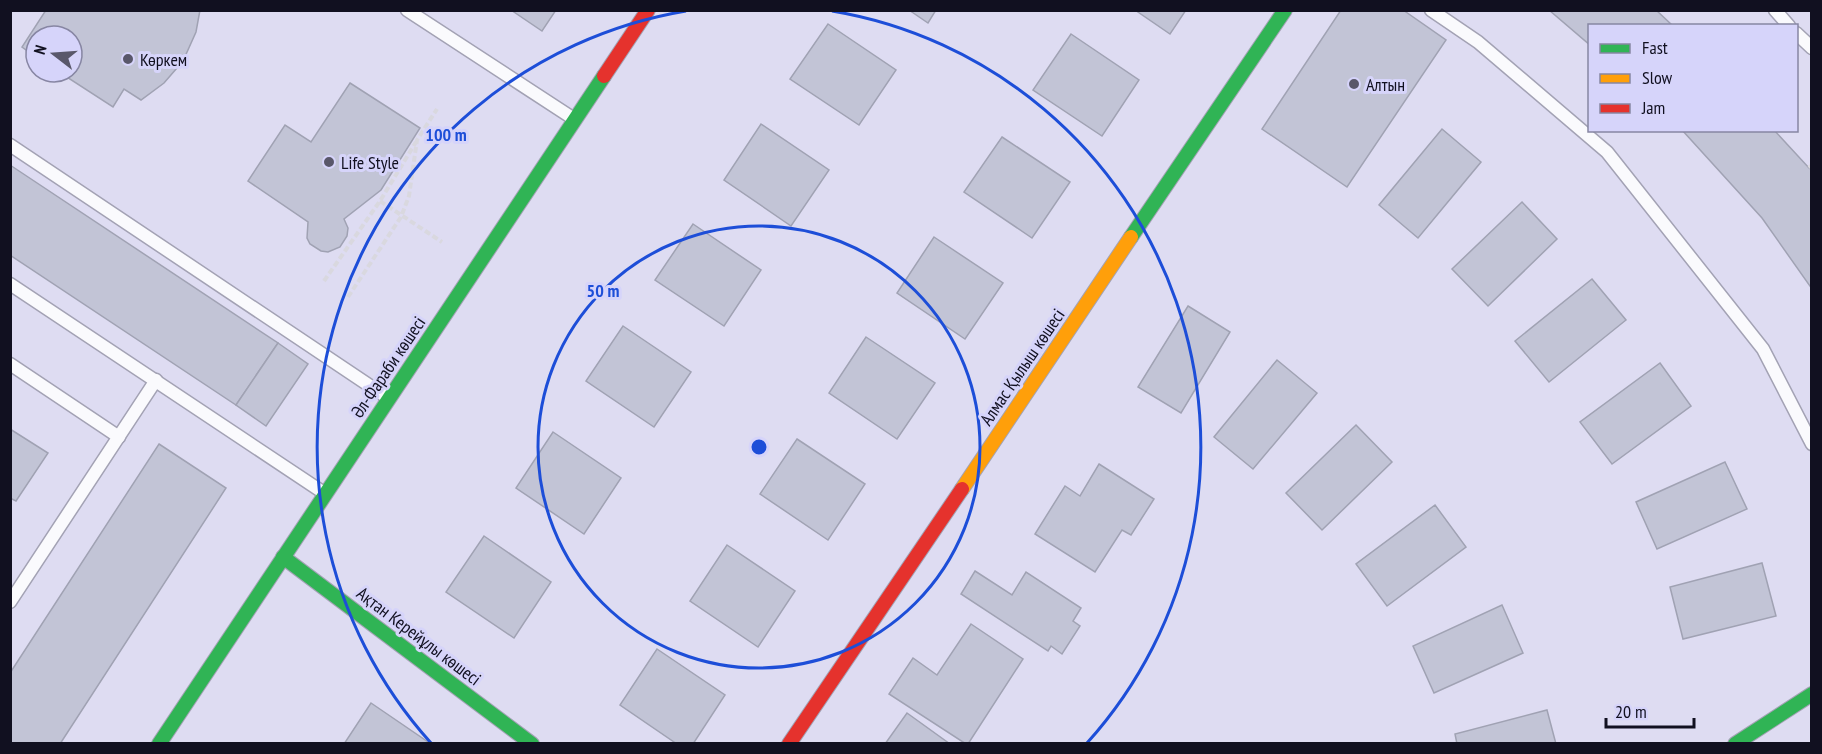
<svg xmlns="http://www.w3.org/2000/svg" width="1822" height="754" font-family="'PT Sans Narrow',sans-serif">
<rect width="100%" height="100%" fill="#dedcf2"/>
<g fill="#c2c4d6" stroke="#a0a2b3" stroke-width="1.5">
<path d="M46 10H200L196 32 183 61 164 83 141 100 124 89 113 107 59 72H72V36H36V57L22 47Z"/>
<path d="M511 10H556L542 31Z"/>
<path d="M909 10H936L928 23Z"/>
<path d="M1135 10H1186L1170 34Z"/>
<path d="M1341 10H1403L1446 40 1347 187 1262 129Z"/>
<path d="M1549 10H1656L1673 26H1590V45Z"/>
<path d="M828 24 896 70 859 125 790 79Z"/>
<path d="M1071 34 1139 80 1102 136 1033 90Z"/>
<path d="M350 83 420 128 381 190 344 219 348 228 347 236 340 247 328 252 321 251 310 244 307 238 308 222 248 181 285 125 311 142Z"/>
<path d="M761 124 829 170 791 226 724 180Z"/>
<path d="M1442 129 1481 162 1418 238 1379 205Z"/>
<path d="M1682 130H1774L1809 168 1812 170V289L1762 218Z"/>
<path d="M1002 137 1070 182 1032 238 964 192Z"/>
<path d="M10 165 278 343 236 405 10 255Z"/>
<path d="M1522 202 1557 239 1488 306 1452 269Z"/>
<path d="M693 224 761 270 724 326 655 280Z"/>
<path d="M934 237 1003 283 965 339 897 293Z"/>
<path d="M1592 279 1626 320 1549 382 1515 341Z"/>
<path d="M1188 306 1230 332 1181 413 1138 387Z"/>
<path d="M623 326 691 372 654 427 586 381Z"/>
<path d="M866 337 935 383 897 439 829 393Z"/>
<path d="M278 343 308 364 266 426 236 405Z"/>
<path d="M1277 360 1317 393 1253 469 1214 437Z"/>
<path d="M1660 363 1691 406 1612 464 1580 422Z"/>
<path d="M1356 425 1392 462 1322 530 1286 493Z"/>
<path d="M10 429 48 453 16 501 10 498Z"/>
<path d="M553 432 621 478 584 534 516 488Z"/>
<path d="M797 439 865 484 828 540 760 494Z"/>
<path d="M159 444 226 488 60 744H10V673Z"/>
<path d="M1725 462 1747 509 1657 549 1636 502Z"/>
<path d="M1099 464 1154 499 1131 535 1122 530 1095 572 1035 534 1065 486 1080 496Z"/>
<path d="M1435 505 1466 547 1387 606 1356 564Z"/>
<path d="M484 536 551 582 514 638 446 592Z"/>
<path d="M727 545 795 591 758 647 690 601Z"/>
<path d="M1762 563 1776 616 1683 639 1670 587Z"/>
<path d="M975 571 1012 595 1026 572 1081 608 1073 621 1080 626 1062 654 1051 646 1048 651 961 594Z"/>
<path d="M1502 605 1523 653 1434 693 1413 646Z"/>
<path d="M971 624 1023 659 968 744H966L889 694 913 658 937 675Z"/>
<path d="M657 649 725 695 693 744H677L620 705Z"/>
<path d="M371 703 431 744H344Z"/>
<path d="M1547 710 1556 744H1457L1455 734Z"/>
<path d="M907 713 950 744H885Z"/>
</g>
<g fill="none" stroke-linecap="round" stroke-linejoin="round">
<defs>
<g id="lane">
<path d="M407 10 574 119"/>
<path d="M1431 10 1478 42 1607 152 1763 349 1812 444"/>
<path d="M1775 10 1789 26"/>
<path d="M1796 33 1812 48"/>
<path d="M10 145 388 398"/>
<path d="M10 284 324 493"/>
<path d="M10 364 119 437"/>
<path d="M10 602 156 380"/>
</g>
<g id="fast">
<path d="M1131 237 1285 10"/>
<path d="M283 557 532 744"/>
<path d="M159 744 604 76"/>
<path d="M1735 744 1812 694"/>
</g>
<path id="slow" d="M962 489 1131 237"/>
<g id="jam">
<path d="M604 76 648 10"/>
<path d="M789 744 962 489"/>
</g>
</defs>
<use href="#lane" stroke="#a3a2b4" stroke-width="15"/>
<use href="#fast" stroke="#a3a2b4" stroke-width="16"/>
<use href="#slow" stroke="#a3a2b4" stroke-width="16"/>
<use href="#jam" stroke="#a3a2b4" stroke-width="16"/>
<g stroke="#d9d8df" stroke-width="4" stroke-dasharray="6 3" stroke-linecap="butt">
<path d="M1809 168 1812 165"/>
<path d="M380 201 442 242"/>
<path d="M324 281 380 201 416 142"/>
<path d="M348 297 401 217 409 196 417 140 437 109"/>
</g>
<use href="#lane" stroke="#fafafd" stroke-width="12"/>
<use href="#fast" stroke="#30b455" stroke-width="14"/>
<use href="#slow" stroke="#ff9f0a" stroke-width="14"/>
<use href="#jam" stroke="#e5322d" stroke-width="14"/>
</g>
<g fill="none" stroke="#1d4ed8" stroke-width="3">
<circle cx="759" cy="447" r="221"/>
<path d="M431 743A442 442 0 0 1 686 11M832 11A442 442 0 0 1 1087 743"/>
</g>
<g fill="#59576a" stroke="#d6d4fa" stroke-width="2">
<circle cx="128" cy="59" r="6"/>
<circle cx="1354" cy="84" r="6"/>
<circle cx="329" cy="162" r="6"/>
</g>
<g text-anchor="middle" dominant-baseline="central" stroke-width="6" stroke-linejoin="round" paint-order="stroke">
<g font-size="18" fill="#111020" stroke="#d6d4fa" text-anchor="start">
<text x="140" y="59">Көркем</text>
<text x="1366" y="84">Алтын</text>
<text x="341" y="162">Life Style</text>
</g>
<g font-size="18" fill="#111020" stroke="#d6d4fa">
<text transform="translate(388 367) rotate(-56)">Әл-Фараби көшесі</text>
<text transform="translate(1022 367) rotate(-56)">Алмас Қылыш көшесі</text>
<text transform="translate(419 636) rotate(37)">Ақтан Керейұлы көшесі</text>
</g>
</g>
<circle cx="759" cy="447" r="9" fill="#1d4ed8" stroke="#d6d4fa" stroke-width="3"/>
<g font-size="18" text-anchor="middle" font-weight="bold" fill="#1d4ed8" stroke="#d6d4fa" stroke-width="6" stroke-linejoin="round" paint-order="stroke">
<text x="446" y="141">100 m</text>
<text x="603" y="297">50 m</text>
</g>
<rect width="1822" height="754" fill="none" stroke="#111020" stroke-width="24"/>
<rect x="1588" y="24" width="210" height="108" fill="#d6d4fa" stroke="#8786a3" stroke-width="1.5"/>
<rect x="1600" y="44" width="30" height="9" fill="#30b455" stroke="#8786a3" stroke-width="1.5"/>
<text x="1642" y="54" font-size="18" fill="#111020">Fast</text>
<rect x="1600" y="74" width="30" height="9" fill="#ff9f0a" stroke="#8786a3" stroke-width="1.5"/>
<text x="1642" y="84" font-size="18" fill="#111020">Slow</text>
<rect x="1600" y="104" width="30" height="9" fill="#e5322d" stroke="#8786a3" stroke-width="1.5"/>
<text x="1642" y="114" font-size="18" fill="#111020">Jam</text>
<g transform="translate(54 54) rotate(287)"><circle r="28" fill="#d6d4fa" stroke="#8786a3" stroke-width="1.5"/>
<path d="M0-4.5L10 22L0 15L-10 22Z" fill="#59576a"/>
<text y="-9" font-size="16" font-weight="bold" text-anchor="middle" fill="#111020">N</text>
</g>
<path d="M1606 718v9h88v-9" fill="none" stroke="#111020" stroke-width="3"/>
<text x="1615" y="718" font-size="18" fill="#111020" stroke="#d6d4fa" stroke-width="4.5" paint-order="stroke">20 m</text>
</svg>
